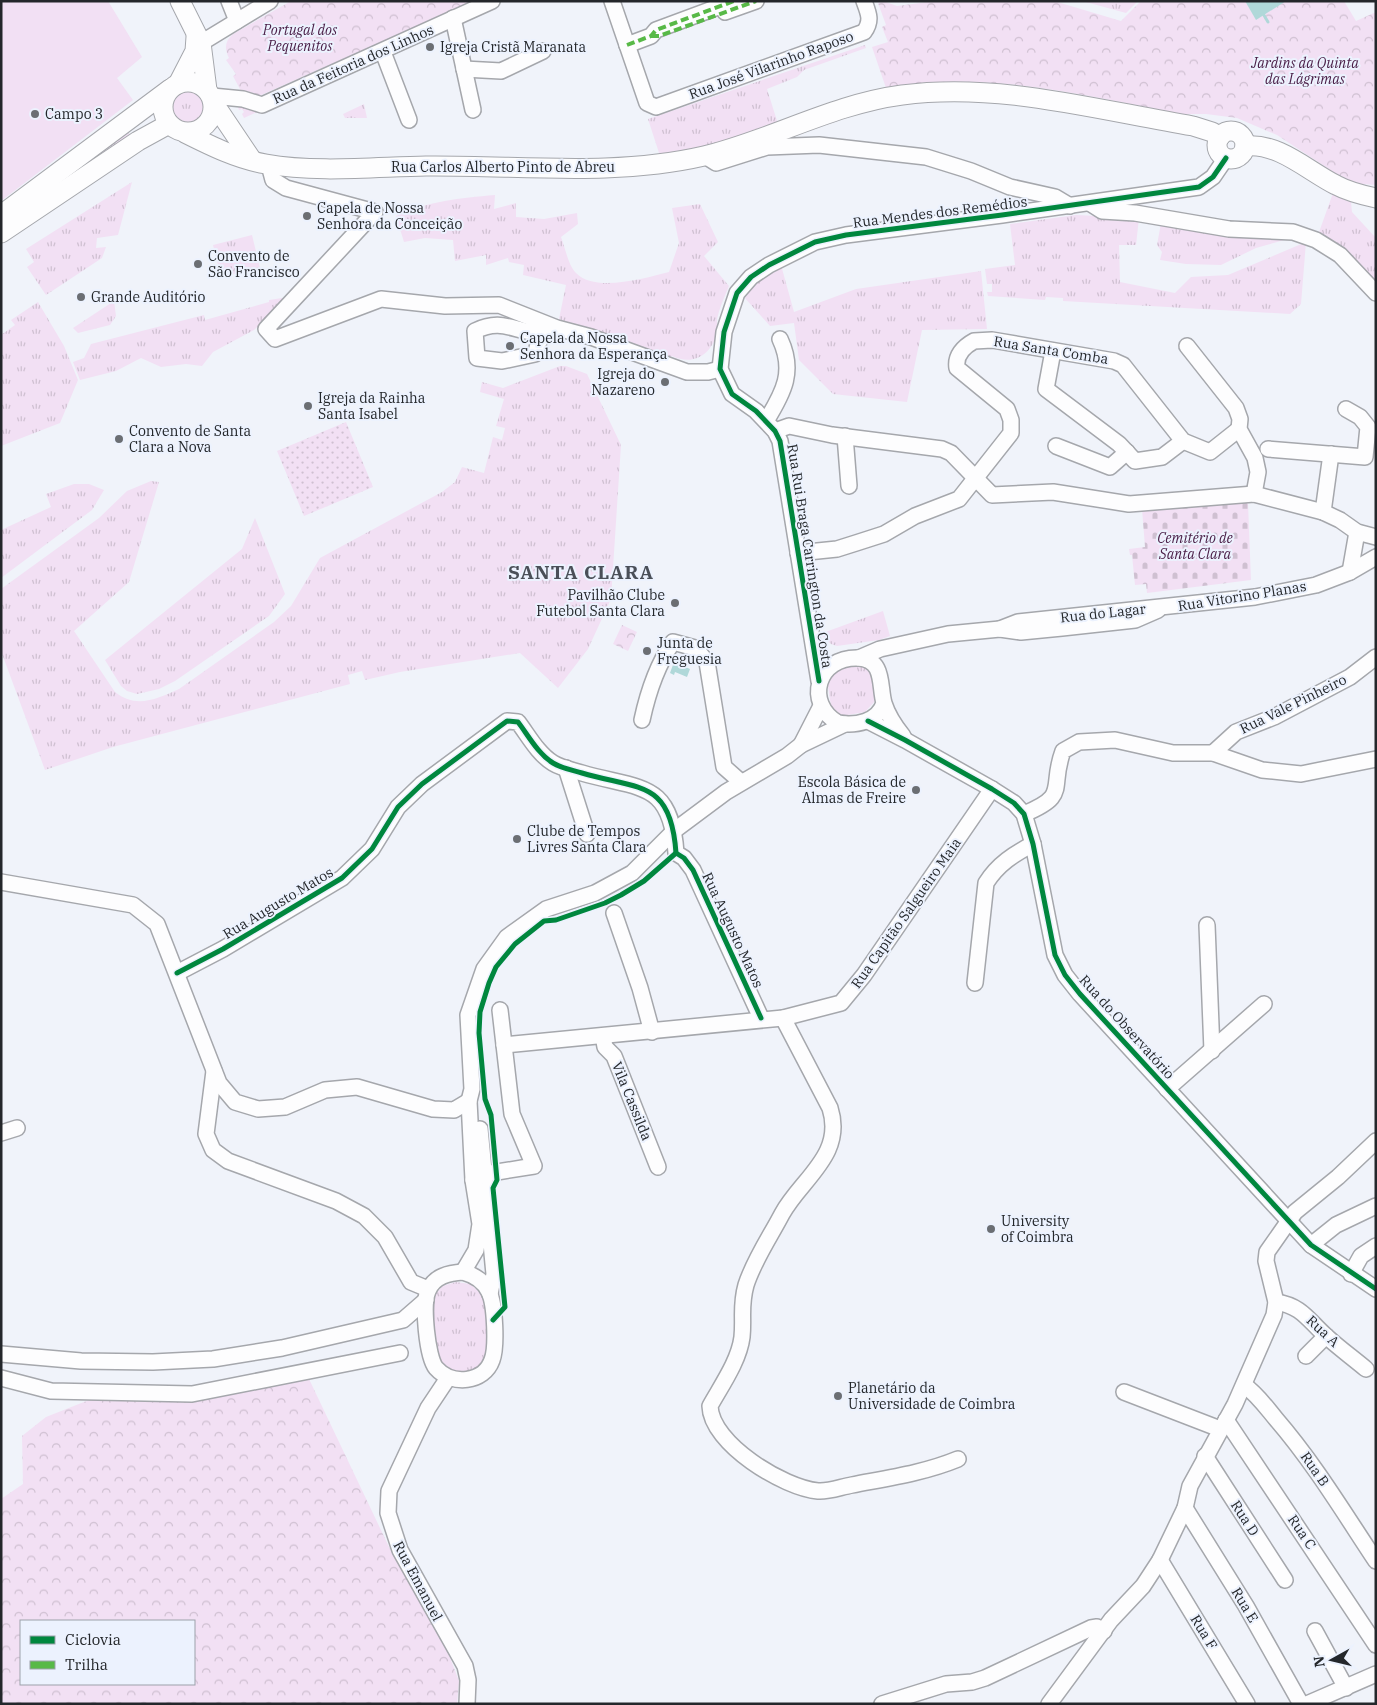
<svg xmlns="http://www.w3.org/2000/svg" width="1377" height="1705" font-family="'IBM Plex Serif',serif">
<defs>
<pattern id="grass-tufts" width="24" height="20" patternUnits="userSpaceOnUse" patternTransform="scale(1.25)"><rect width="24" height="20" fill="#f2e0f4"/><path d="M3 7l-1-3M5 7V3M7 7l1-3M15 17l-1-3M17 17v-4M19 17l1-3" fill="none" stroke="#cfc0d1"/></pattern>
<pattern id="forest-crowns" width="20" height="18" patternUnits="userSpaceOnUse" patternTransform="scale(1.25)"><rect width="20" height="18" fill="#f2e0f4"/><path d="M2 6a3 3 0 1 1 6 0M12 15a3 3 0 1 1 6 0" fill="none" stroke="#cfc0d1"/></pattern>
<pattern id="cemetery-stones" width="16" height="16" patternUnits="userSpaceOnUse" patternTransform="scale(1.25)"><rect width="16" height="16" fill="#f2e0f4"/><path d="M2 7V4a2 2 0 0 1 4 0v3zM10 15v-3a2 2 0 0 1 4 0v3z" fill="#cfc0d1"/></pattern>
<pattern id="garden-dots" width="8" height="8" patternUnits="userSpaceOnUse" patternTransform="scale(1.25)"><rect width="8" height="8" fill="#f2e0f4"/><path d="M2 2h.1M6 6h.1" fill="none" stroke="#cfc0d1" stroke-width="1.8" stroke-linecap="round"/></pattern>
</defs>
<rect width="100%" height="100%" fill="#f0f3fa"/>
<g fill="url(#grass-tufts)">
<path d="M1082 1H1138L1126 13Z"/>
<path d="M865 45 866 48 804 70 797 77 767 89 778 124 703 148 660 156 648 119Z"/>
<circle cx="188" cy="107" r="18"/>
<path d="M237 104H239L257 112 244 118 242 114 244 112 242 109 239 110Z"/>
<path d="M364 104 367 118H345L343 114Z"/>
<path d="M125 128 133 140 83 172 77 164Z"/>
<path d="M132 182 118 235 97 238 96 248 106 247 102 258 46 295 27 267 34 262 26 249Z"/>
<path d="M1333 193 1351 202 1352 212 1376 238V284L1318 235Z"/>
<path d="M495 195 494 209 516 203V217L544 219 577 213 578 224 561 237C565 247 568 265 576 273 595 293 645 278 669 272L679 243 672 208 700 204 718 242 704 256 729 286C726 293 716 316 717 323 719 346 699 369 672 356L668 359 559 319 566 285 523 275 524 265 509 262 508 258 486 265V255L455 261 453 240 425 238 404 242 396 216C430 201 459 198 495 195Z"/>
<path d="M1076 215 1139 218 1136 245H1119L1120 282 1175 293 1191 277 1228 275 1306 242 1301 304 1290 314 1063 301V298L1046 297 1045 300 988 296 987 292H992V284H987L985 269 1015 265 1010 224Z"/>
<path d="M1161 223 1291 238 1256 248 1221 265 1186 264 1160 260 1162 252 1157 245Z"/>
<path d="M252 235 260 268 221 277 213 245Z"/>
<path d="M781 265 794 312 856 289 981 271 987 329 922 330 907 402 833 394 799 360 794 323 770 326 743 296 756 281Z"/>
<path d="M282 298 283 302 254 330 213 352 202 366 186 364 161 367 141 358 116 371 80 380 73 362 84 358 91 344 204 315 205 320 269 302V300Z"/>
<path d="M114 301 116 316 110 325 78 333 73 328Z"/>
<path d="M38 302 64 346 78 380 60 423 1 446V335L15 325 11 320Z"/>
<path d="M560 366H566L587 374 621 445 611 599 588 649 558 688 520 653 400 672 365 680 362 671 348 675 350 684 113 747 45 770 1 651V589L99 518 127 491 151 481 159 482 129 582 74 631 115 692C136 709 157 699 179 689L274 622 291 606 320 558 442 492 455 482 462 467 484 473 493 437 502 440 505 428 496 426 504 399 480 392 482 382 503 388Z"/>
<path d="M74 484H89L104 490 92 510 1 578V530L51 507 46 494Z"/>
<path d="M255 518 285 594 269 616 175 681 159 689 137 694 127 691 121 686 105 660 242 549Z"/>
<path d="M883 611 890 636 879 640 837 646 831 644 820 634Z"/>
<path d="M860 665C874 670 873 688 875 701L865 712 842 716 831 706 827 680 838 668Z"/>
<path d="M456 1282 470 1284C483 1293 485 1302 486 1317 488 1331 491 1344 485 1358 474 1383 441 1372 434 1351 430 1338 433 1311 432 1297L443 1286Z"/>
</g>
<g fill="url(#forest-crowns)" fill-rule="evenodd">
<path d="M291 1H474L259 96 247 91 242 93 233 76 236 74 226 60 229 58C224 48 225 41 233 34Z"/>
<path d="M883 1 897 6 936 1H1054L1121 21 1141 1H1245L1256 19 1286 1H1344L1356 21 1376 12V185L1350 183 1277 135 1237 118 1206 114H1182C1081 95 989 70 886 88L872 47 888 42 882 27 886 25 878 3Z"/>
<path d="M622 625 637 632 628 651 613 644Z"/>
<path d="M309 1379 390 1549 444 1642 459 1681 457 1704H1V1499L23 1484 22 1436 46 1417 89 1400 199 1401ZM21 1621H194V1684H21Z"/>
</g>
<path fill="url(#cemetery-stones)" d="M1244 501 1248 503 1251 580 1147 593 1146 584 1135 585 1132 555H1130L1129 549 1145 547 1142 509Z"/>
<path fill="url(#garden-dots)" d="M346 422 373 487 304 516 277 451Z"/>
<path fill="#f2e0f4" d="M1 1H108L142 57 117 78 133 100 1 201Z"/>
<g fill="#b0d8d9">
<path d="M1245 1H1286L1256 20Z"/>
<path d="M674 662 690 669 687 677 675 672 674 675 670 673Z"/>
</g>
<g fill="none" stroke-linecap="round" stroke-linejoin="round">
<path stroke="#b0d8d9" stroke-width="3" d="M1262 12 1268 22"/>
<defs>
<g id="minor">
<path d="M229 1 237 21"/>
<path d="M612 1 647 103 656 107 864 32C872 21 869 14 864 1"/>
<path d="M725 12 756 1"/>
<path d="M453 18 473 110"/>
<path d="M201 43 270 1"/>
<path d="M627 45 651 36 656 30 734 1"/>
<path d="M383 52 409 120"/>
<path d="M464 69 501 71 543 51"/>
<path d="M212 96 243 99 262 105 492 1"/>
<path d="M705 156 716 163 767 147 819 145 926 157 971 171 1010 187 1055 197 1070 206"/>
<path d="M269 165 273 180 286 188 375 212 266 329 275 339 381 299 445 306 499 305 557 328 591 337 687 372H708L720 369"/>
<path d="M1091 204 1102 211 1135 213 1229 229 1293 232 1316 240 1340 255 1376 293"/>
<path d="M542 333 535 354 502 361 477 358 475 331C503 317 515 333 541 333 546 333 552 330 556 329"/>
<path d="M1187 346 1236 408 1240 419 1239 429 1255 458 1258 472 1254 494"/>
<path d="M1053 351 1046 389 1119 444 1135 461 1162 457 1183 441"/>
<path d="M766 421C784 392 795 371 780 339"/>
<path d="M775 431 789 426 832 435 942 449 951 453 992 495 1053 492 1129 504 1254 494 1323 512 1340 520 1357 532 1376 537"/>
<path d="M845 436 849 486"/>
<path d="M1056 446 1110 467 1127 452"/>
<path d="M1268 449 1365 457 1368 427 1360 417 1346 409"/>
<path d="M1323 512 1331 454"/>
<path d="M798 553 837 549 856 543 884 534 915 516 959 499 1011 433V420L1007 409 957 368C955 356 963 347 974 341L992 340 1114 361 1123 365 1183 441 1210 452 1239 429"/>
<path d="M1350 572 1357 532"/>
<path d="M1000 629 1018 622 1255 597 1316 585 1350 572 1376 557"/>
<path d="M859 658 880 649 948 634 1000 629 1021 632 1062 628 1135 620 1158 610"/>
<path d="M819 681 780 441 775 431 756 411 732 394 720 369 724 332 737 293 751 277 769 265 815 242 846 235 1002 215 1199 187 1213 177 1226 158"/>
<path d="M884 703C878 722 856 726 838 723 804 703 817 656 859 658 885 660 879 686 884 703 888 716 895 726 903 736"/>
<path d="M642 720C648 692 657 665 673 642L695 648 707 662 724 767 741 782"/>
<path d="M868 721 905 740 992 789 1014 803 1024 814 1033 844 1055 955 1065 975 1080 994 1311 1245 1376 1289"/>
<path d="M801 745 821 706"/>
<path d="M1213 753 1236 732 1274 717 1350 677 1376 657"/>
<path d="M566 768 587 834"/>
<path d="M1024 814C1070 795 1049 789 1063 751L1079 742 1115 740 1173 753H1213L1262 770 1301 774 1376 759"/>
<path d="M1 882 133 905 157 924 219 1083 235 1102 258 1109 285 1107 325 1090 357 1087 433 1109 454 1110 469 1101"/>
<path d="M614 913 640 988 652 1032"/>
<path d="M1207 925 1212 1051"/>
<path d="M177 973 223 949 342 878 372 849 398 807 422 784 507 721 518 722C528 735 538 754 553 763 561 768 572 770 582 773 640 790 671 780 676 853L684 858 693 870 761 1018"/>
<path d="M975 983 986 883C998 864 1014 854 1033 844"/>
<path d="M783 1018 830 1108C845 1155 801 1179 782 1214 770 1237 754 1260 746 1285 740 1306 744 1318 742 1337 739 1361 721 1386 710 1406 711 1444 784 1488 818 1491 828 1492 841 1487 852 1485 888 1478 924 1473 958 1459"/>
<path d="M603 1036 605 1047 614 1056 658 1167"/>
<path d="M504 1045 783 1018 841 1003 864 975 992 789"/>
<path d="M214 1071 206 1134 213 1150 228 1161 336 1201 364 1216 385 1237 411 1282 428 1289"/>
<path d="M1167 1089 1264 1004"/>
<path d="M480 1129 494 1274 490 1294"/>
<path d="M1 1133 17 1128"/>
<path d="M473 1180 485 1174 534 1166 512 1114 500 1010"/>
<path d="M1311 1245 1336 1225 1376 1206"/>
<path d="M463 1272 476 1250 480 1224 473 1180 469 1101 472 1089 468 1015 484 969 507 937 546 909 595 893 632 873 675 830 726 792 787 756 801 745 845 724"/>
<path d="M463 1272C474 1275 484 1281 489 1292 495 1304 497 1347 492 1360 484 1383 452 1386 436 1368 427 1357 422 1304 428 1291 434 1276 449 1273 463 1272Z"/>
<path d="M1351 1274 1361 1256 1376 1246"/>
<path d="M1276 1302C1302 1306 1308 1320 1326 1336 1339 1348 1353 1358 1366 1369"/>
<path d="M1 1354 81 1361 153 1362 213 1359 282 1348 403 1320 426 1300"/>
<path d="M1306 1356 1326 1336"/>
<path d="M1 1378 51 1391 192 1394 400 1353"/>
<path d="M448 1378 428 1408 389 1491 388 1513 400 1550 465 1666 468 1680 467 1704"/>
<path d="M1244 1385C1257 1394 1266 1407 1276 1419 1314 1463 1344 1513 1376 1561"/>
<path d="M1124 1392 1220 1429"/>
<path d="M1226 1420 1376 1645"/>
<path d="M1205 1456 1285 1580"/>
<path d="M1185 1508 1246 1606 1301 1704"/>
<path d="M1160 1560 1247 1704"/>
<path d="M1315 1631 1346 1688"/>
<path d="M882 1704 946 1684 972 1682 985 1678 1091 1628 1097 1627 1104 1631"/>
<path d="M1049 1704 1111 1620 1143 1586 1160 1560 1185 1508 1190 1486 1235 1404 1274 1315 1276 1302 1266 1261 1267 1252 1295 1212 1338 1177 1376 1141"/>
<path d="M1307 1704 1376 1674"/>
</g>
<g id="major">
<path d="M180 1 201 43 207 90"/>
<circle cx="188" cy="107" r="25"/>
<path d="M178 84 195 51 196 37"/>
<path d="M213 102 252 160"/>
<circle cx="1231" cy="145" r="14"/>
<path d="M185 133C211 146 237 159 266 164 316 173 375 167 426 166 519 165 613 177 704 156 771 140 833 104 902 95 999 82 1097 110 1193 126L1212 132 1220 137"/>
<path d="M1245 146C1278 142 1308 171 1336 185 1349 192 1362 195 1376 198"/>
<path d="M1 215 170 89"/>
<path d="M1 233 138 141 169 124"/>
</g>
</defs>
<use href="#minor" stroke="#a5a7ac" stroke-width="18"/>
<use href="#major" stroke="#a5a7ac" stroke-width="21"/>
<use href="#minor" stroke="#fdfdfe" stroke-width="15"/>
<use href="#major" stroke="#fdfdfe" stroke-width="19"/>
<g stroke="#58b947" stroke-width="4" stroke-dasharray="8 4" stroke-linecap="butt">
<path d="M651 36H659L756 1"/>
<path d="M627 45 651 36 656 30 734 1"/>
</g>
<defs>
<g id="cycleway">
<path d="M819 681 780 441 775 431 756 411 732 394 720 369 724 332 737 293 751 277 769 265 815 242 846 235 1002 215 1199 187 1213 177 1226 158"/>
<path d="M868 721 905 740 992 789 1014 803 1024 814 1033 844 1055 955 1065 975 1080 994 1311 1245 1376 1289"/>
<path d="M177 973 223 949 342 878 372 849 398 807 422 784 507 721 518 722C528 735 538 754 553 763 561 768 572 770 582 773 640 790 671 780 676 853L684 858 693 870 761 1018"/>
<path d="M493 1320 505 1307 493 1188 497 1180 491 1115 485 1099 479 1033 480 1012 489 983 496 967 515 944 544 921 556 920 605 903 621 895 644 881 676 853"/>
</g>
</defs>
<use href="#cycleway" stroke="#ecf2fe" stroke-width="8"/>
<use href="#cycleway" stroke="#00873e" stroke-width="5"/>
</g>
<g fill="#6b6e73" stroke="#ecf2fe" stroke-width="2">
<circle cx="430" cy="47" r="5"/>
<circle cx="35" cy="114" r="5"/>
<circle cx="307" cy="216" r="5"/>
<circle cx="198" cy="264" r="5"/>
<circle cx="81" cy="297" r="5"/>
<circle cx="510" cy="346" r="5"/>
<circle cx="665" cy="382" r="5"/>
<circle cx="308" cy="406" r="5"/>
<circle cx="119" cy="439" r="5"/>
<circle cx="675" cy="603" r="5"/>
<circle cx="647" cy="651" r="5"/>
<circle cx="916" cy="790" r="5"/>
<circle cx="517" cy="839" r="5"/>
<circle cx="991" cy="1229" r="5"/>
<circle cx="838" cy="1396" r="5"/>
</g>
<g text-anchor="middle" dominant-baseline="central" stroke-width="4" stroke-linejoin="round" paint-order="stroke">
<g font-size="14" font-style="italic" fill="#491d46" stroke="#ecf2fe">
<text x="300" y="30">Portugal dos<tspan x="300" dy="16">Pequenitos</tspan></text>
<text x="1305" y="63">Jardins da Quinta<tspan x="1305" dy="16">das Lágrimas</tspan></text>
<text x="1195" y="538">Cemitério de<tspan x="1195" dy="16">Santa Clara</tspan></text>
</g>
<g font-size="14" fill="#24272b" stroke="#ecf2fe" text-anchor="start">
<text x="440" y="47">Igreja Cristã Maranata</text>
<text x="45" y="114">Campo 3</text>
<text x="317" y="208">Capela de Nossa<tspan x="317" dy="16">Senhora da Conceição</tspan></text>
<text x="208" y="256">Convento de<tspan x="208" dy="16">São Francisco</tspan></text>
<text x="91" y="297">Grande Auditório</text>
<text x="520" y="338">Capela da Nossa<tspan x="520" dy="16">Senhora da Esperança</tspan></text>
<text x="655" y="374" text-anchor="end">Igreja do<tspan x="655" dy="16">Nazareno</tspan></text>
<text x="318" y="398">Igreja da Rainha<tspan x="318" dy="16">Santa Isabel</tspan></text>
<text x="129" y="431">Convento de Santa<tspan x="129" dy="16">Clara a Nova</tspan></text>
<text x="665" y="595" text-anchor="end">Pavilhão Clube<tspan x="665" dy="16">Futebol Santa Clara</tspan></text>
<text x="657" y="643">Junta de<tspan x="657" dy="16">Freguesia</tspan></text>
<text x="906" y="782" text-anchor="end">Escola Básica de<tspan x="906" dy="16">Almas de Freire</tspan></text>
<text x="527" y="831">Clube de Tempos<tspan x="527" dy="16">Livres Santa Clara</tspan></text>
<text x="1001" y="1221">University<tspan x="1001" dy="16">of Coimbra</tspan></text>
<text x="848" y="1388">Planetário da<tspan x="848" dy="16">Universidade de Coimbra</tspan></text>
</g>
<g font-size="14" fill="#24272b" stroke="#ecf2fe">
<text transform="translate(353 64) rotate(-24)">Rua da Feitoria dos Linhos</text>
<text transform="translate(771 65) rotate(-20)">Rua José Vilarinho Raposo</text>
<text x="503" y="167">Rua Carlos Alberto Pinto de Abreu</text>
<text transform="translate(940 212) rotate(-7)">Rua Mendes dos Remédios</text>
<text transform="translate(1051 350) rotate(9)">Rua Santa Comba</text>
<text transform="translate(810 556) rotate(81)">Rua Rui Braga Carrington da Costa</text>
<text transform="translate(1242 596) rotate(-9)">Rua Vitorino Planas</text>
<text transform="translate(1103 613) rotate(-6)">Rua do Lagar</text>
<text transform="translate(1293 704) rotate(-26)">Rua Vale Pinheiro</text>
<text transform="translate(278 903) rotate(-31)">Rua Augusto Matos</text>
<text transform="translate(906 913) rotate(-55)">Rua Capitão Salgueiro Maia</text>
<text transform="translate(733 930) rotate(65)">Rua Augusto Matos</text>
<text transform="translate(1127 1027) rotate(48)">Rua do Observatório</text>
<text transform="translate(632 1101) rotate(68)">Vila Cassilda</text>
<text transform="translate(1323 1331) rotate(43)">Rua A</text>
<text transform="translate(1315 1469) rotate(55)">Rua B</text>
<text transform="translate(1245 1518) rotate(57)">Rua D</text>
<text transform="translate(1302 1532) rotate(56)">Rua C</text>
<text transform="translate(418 1581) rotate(62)">Rua Emanuel</text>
<text transform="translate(1245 1605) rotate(59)">Rua E</text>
<text transform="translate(1204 1632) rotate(59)">Rua F</text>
</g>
<g font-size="19" font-weight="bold" letter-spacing="1" fill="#4a4f58" stroke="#ecf2fe">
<text x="581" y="572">SANTA CLARA</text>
</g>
</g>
<rect width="1377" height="1705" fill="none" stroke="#24272b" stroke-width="5"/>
<rect x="20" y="1620" width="175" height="65" fill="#ecf2fe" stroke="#9ca1aa"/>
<rect x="30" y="1636" width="25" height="8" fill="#00873e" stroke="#9ca1aa"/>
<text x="65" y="1645" font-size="15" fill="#24272b">Ciclovia</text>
<rect x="30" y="1661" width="25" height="8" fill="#58b947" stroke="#9ca1aa"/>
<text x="65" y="1670" font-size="15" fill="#24272b">Trilha</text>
<g transform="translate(1332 1660) rotate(262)" stroke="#ecf2fe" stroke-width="4" paint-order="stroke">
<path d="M0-4L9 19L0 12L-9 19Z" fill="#24272b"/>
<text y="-8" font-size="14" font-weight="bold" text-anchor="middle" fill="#24272b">N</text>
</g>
</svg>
